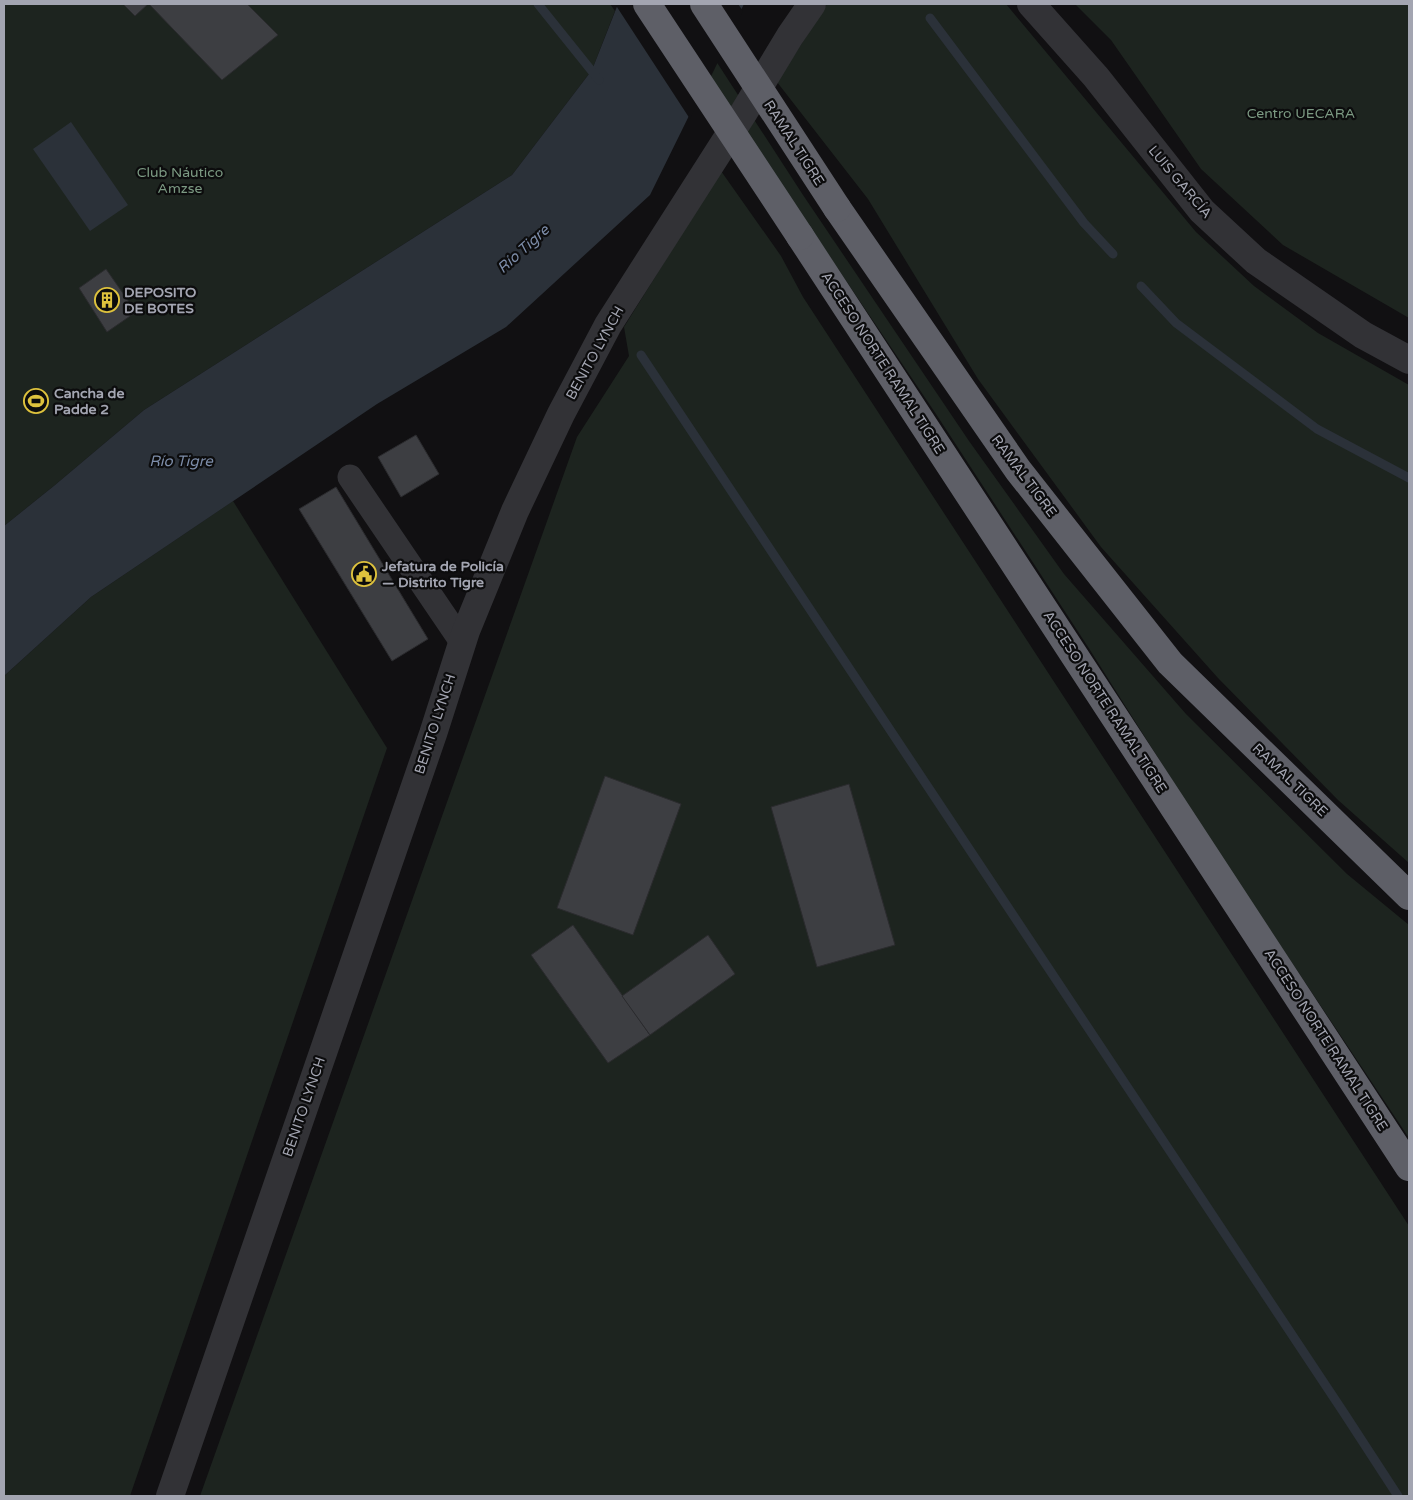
<svg xmlns="http://www.w3.org/2000/svg" width="1413" height="1500" font-family="'Varela Round',sans-serif">
<rect width="100%" height="100%" fill="#111012"/>
<g fill="#1d241f">
<path d="M4 4H610L615 11 592 70 512 175 144 410 55 485 4 526Z"/>
<path d="M664 4H679L803 195 969 441 1064 574 1186 714 1347 874 1409 925V1138L1208 837 1090 650 936 414 772 171Z"/>
<path d="M827 4H1006L1196 232 1254 286 1318 333 1409 385V863L1338 800 1218 678 1101 547 978 379 868 199 777 82Z"/>
<path d="M1075 4H1409V318L1283 245 1201 169 1111 40Z"/>
<path d="M721 171 781 256 803 297 1409 1226V1496H200L577 437 629 356 624 327Z"/>
<path d="M233 501 387 748 130 1496H4V676L91 597Z"/>
</g>
<g fill="#2b3139">
<path d="M618 4H744L650 195 506 327 377 404 91 597 4 676V526L55 485 144 410 512 175 592 70Z"/>
<path d="M71 122 128 205 90 231 33 149Z"/>
</g>
<path fill="#111012" d="M615 4H738L743 11 690 119Z"/>
<g fill="none" stroke-linecap="round" stroke-linejoin="round">
<g stroke="#2b3139" stroke-width="9">
<path d="M538 4 599 80"/>
<path d="M930 18 1084 223 1113 254"/>
<path d="M1141 286 1176 323 1317 429 1409 478"/>
<path d="M641 355 1344 1413 1398 1496"/>
</g>
</g>
<g fill="#3d3e42" stroke="#2b2b2e">
<path d="M123 4H148L135 16Z"/>
<path d="M149 4H247L278 35 222 80Z"/>
<path d="M106 269 136 312 107 332 79 288Z"/>
<path d="M416 435 439 474 401 497 378 457Z"/>
<path d="M336 487 428 639 392 661 299 509Z"/>
<path d="M605 776 681 804 633 935 557 908Z"/>
<path d="M849 784 895 945 817 967 771 807Z"/>
<path d="M573 925 650 1035 608 1063 531 955Z"/>
<path d="M708 935 735 974 650 1035 622 996Z"/>
</g>
<g fill="none" stroke-linecap="round" stroke-linejoin="round">
<path stroke="#323236" stroke-width="25" d="M350 477 462 642"/>
<g stroke="#323236" stroke-width="28">
<path d="M1031 4 1096 77 1202 211 1256 261 1363 335 1409 360"/>
<path d="M170 1496 433 734 466 631 515 511 561 414 608 325 744 112 790 36 812 4"/>
</g>
<g stroke="#5e5f67" stroke-width="28">
<path d="M837 208 1018 470 1170 663 1409 896"/>
<path d="M800 236 1409 1167"/>
</g>
<g stroke="#5e5f67" stroke-width="28">
<path d="M647 4 800 236"/>
<path d="M704 4 837 208"/>
</g>
</g>
<defs>
<symbol id="building-ring" viewBox="-11 -11 22 22"><circle r="9.5" fill="#0c0c0d" stroke="#dec23d" stroke-width="1.5"/><path d="M-4-6H4V6H1V3H-1V6H-4ZM-2.5-4.3h1.7v1.8h-1.7ZM.8-4.3h1.7v1.8H.8ZM-2.5-1h1.7V.8h-1.7ZM.8-1h1.7V.8H.8Z" fill="#dec23d"/></symbol>
<symbol id="stadium-ring" viewBox="-11 -11 22 22"><circle r="9.5" fill="#0c0c0d" stroke="#dec23d" stroke-width="1.5"/><path d="M0-5a6.5 5 0 1 0 0 10a6.5 5 0 1 0 0-10ZM-3.5-1.8h7v3.6h-7Z" fill="#dec23d"/></symbol>
<symbol id="civic-ring" viewBox="-11 -11 22 22"><circle r="9.5" fill="#0c0c0d" stroke="#dec23d" stroke-width="1.5"/><path d="M-.6-6.5H3V-4.5H.6V-3L4-1V1h2V6H-6V1h2V-1L-.6-3ZM-1.2 2.5V6h2.4V2.5Z" fill="#dec23d"/></symbol>
</defs>
<g fill-rule="evenodd">
<use href="#building-ring" x="93" y="286" width="28" height="28"/>
<use href="#stadium-ring" x="22" y="387" width="28" height="28"/>
<use href="#civic-ring" x="350" y="560" width="28" height="28"/>
</g>
<g text-anchor="middle" dominant-baseline="central" stroke-width="4.5" stroke-linejoin="round" paint-order="stroke">
<g font-size="14" fill="#7c9a83" stroke="#0c0c0d">
<text x="1301" y="113">Centro UECARA</text>
<text x="180" y="172">Club Náutico<tspan x="180" dy="16">Amzse</tspan></text>
</g>
<g font-size="14" fill="#a3a5b1" stroke="#0c0c0d">
<text transform="translate(794 143) rotate(57)">RAMAL TIGRE</text>
<text transform="translate(1180 182) rotate(50)">LUIS GARCÍA</text>
<text transform="translate(595 353) rotate(-61)">BENITO LYNCH</text>
<text transform="translate(883 363) rotate(57)">ACCESO NORTE RAMAL TIGRE</text>
<text transform="translate(1024 476) rotate(53)">RAMAL TIGRE</text>
<text transform="translate(1105 702) rotate(57)">ACCESO NORTE RAMAL TIGRE</text>
<text transform="translate(435 724) rotate(-72)">BENITO LYNCH</text>
<text transform="translate(1290 780) rotate(44)">RAMAL TIGRE</text>
<text transform="translate(1326 1040) rotate(57)">ACCESO NORTE RAMAL TIGRE</text>
<text transform="translate(304 1107) rotate(-71)">BENITO LYNCH</text>
</g>
<g font-size="14" font-weight="bold" fill="#a3a5b1" stroke="#0c0c0d" text-anchor="start">
<text x="124" y="292">DEPOSITO<tspan x="124" dy="16">DE BOTES</tspan></text>
<text x="54" y="393">Cancha de<tspan x="54" dy="16">Padde 2</tspan></text>
<text x="382" y="566">Jefatura de Policía<tspan x="382" dy="16">— Distrito Tigre</tspan></text>
</g>
<g font-size="15" font-style="italic" fill="#7d8da9" stroke="#0c0c0d">
<text transform="translate(523 249) rotate(-42)">Río Tigre</text>
<text x="181" y="461">Río Tigre</text>
</g>
</g>
<rect width="1413" height="1500" fill="none" stroke="#a3a5b1" stroke-width="10"/>
</svg>
